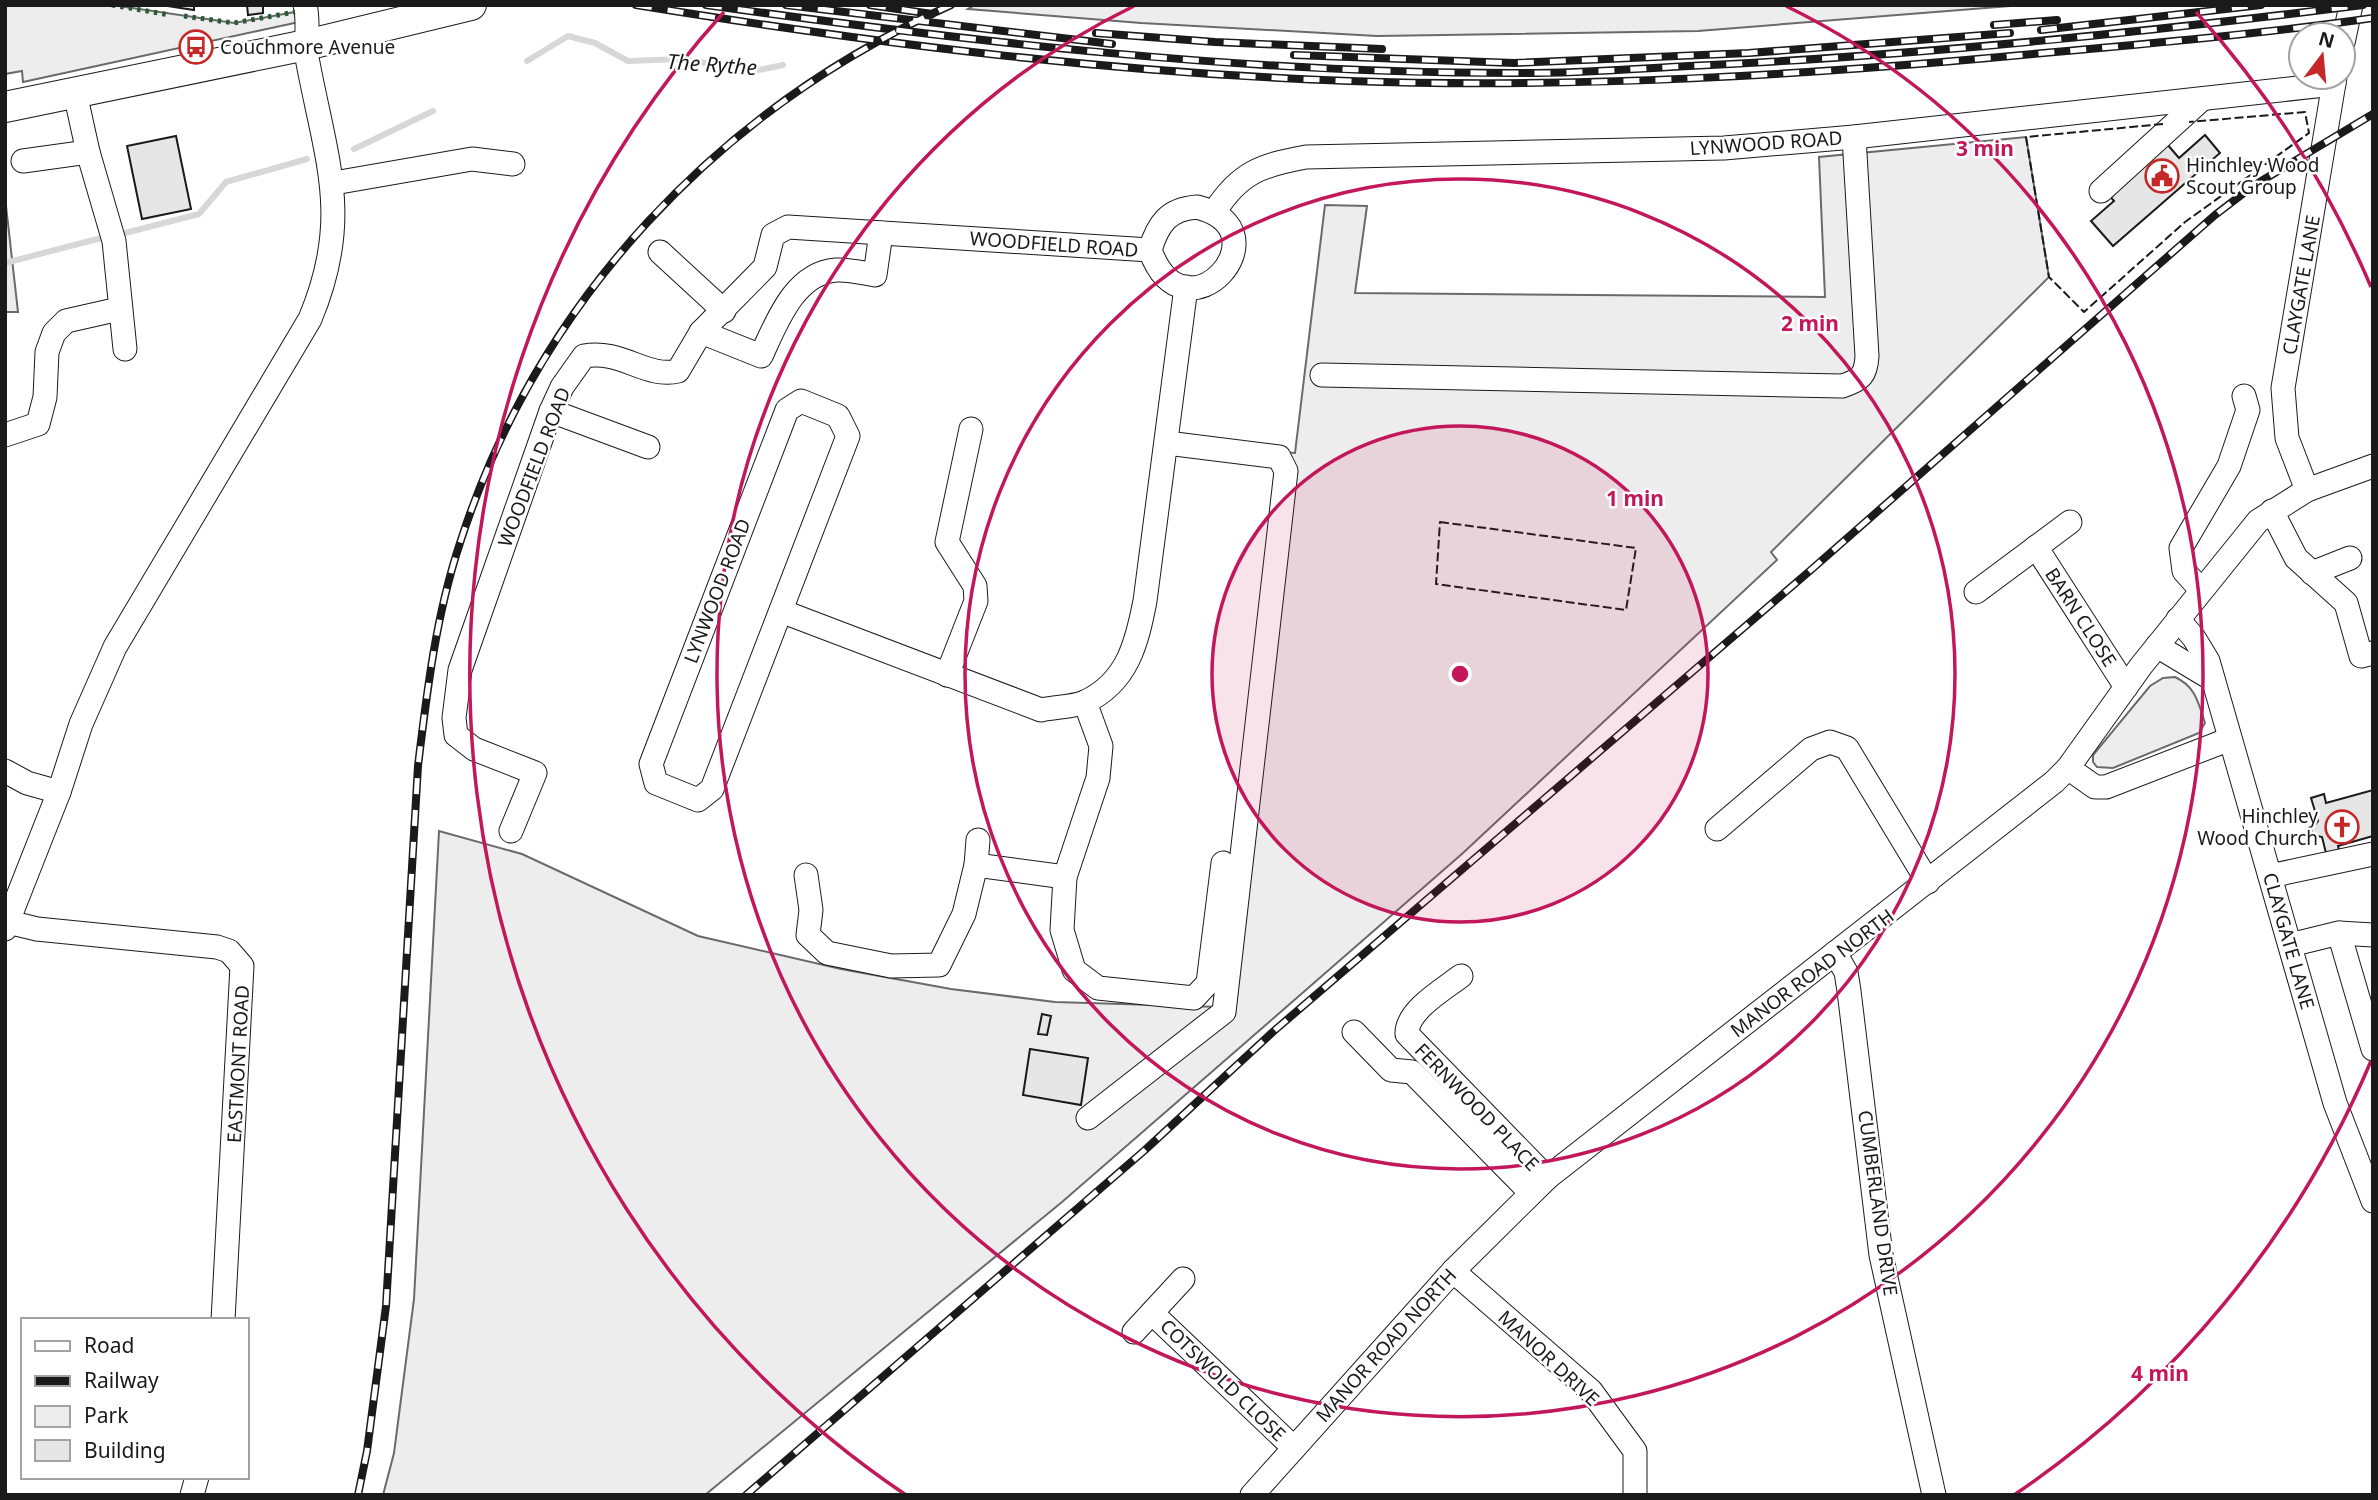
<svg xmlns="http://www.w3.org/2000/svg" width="2378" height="1500" font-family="'Noto Sans',sans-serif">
<rect width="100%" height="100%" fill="#fff"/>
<g fill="#ededed" stroke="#6a6a6a" stroke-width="2">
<path d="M5 5H112L234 23 295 12 299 22 23 82 22 71 5 74Z"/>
<path d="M975 5H2023L1698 31 1377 36 1141 23 968 9Z"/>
<path d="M2026 137 2049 277 1771 552 1777 560 1463 853 1268 1023 1062 1202 705 1495H383L394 1453 414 1299 439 831 522 854 698 936 841 969 951 989 1055 1002 1220 1007 1283 452 1295 453 1325 205 1367 206 1355 293 1825 297 1819 157Z"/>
<path d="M5 197 18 312H5Z"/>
<path d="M2175 677C2196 687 2198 702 2205 723L2199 733 2113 768 2097 767 2093 762V755L2150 686 2163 678Z"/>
</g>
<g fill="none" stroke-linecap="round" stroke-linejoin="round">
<g stroke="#d7d7d7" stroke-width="6">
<path d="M527 61 568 36 595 43 628 61 682 59 754 71 783 65"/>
<path d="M354 149 433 111"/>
<path d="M125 233 199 214 226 182 307 159"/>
<path d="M5 263 105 237"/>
</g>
</g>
<g fill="#e6e6e6" stroke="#1a1a1a" stroke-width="2">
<path d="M161 5H194V10Z"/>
<path d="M247 5H263V13L248 15Z"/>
<path d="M2205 135 2220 153 2113 246 2091 221 2114 201 2108 194 2167 144 2179 158Z"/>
<path d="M176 136 191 209 142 219 127 146Z"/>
<path d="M2373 790V836L2338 846 2341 858 2328 861 2322 837 2313 835 2311 830 2318 821 2311 798 2324 794 2326 803Z"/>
<path d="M1042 1014 1051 1016 1047 1035 1038 1034Z"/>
<path d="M1030 1049 1088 1058 1081 1105 1023 1095Z"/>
</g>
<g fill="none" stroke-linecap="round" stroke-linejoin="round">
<defs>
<g id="minor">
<path d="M2343 43 2351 5"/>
<path d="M75 93 88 152"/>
<path d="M23 161 88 152 114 241 125 349"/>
<path d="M334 183 472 159 513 164"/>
<path d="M2101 191 2202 99"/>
<path d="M1197 207C1289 230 1185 347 1150 250 1158 224 1168 209 1197 207Z"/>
<path d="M1215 211C1240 172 1262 165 1306 157L1724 148 1854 137 2334 84"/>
<path d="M660 252 724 311"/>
<path d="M701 332 761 356C776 324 794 273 836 270 848 269 863 273 875 275L881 233"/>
<path d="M1322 375 1842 386C1861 380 1866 375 1867 356L1854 137"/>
<path d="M801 401 838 416 848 436 712 789 698 800 656 783 651 764 787 410Z"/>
<path d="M551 411 648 447"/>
<path d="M5 435 38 424 45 397 47 352 54 333 66 321 119 309"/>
<path d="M2307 490 2287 438 2283 388 2335 77"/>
<path d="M2272 511 2296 558 2346 603 2361 656 2373 653"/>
<path d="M2036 547 2126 687"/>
<path d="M2312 573 2350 558"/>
<path d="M2201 590 2184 571 2181 548 2229 466 2248 410 2244 396"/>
<path d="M1976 592 2070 522"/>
<path d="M781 611 1041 710C1055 707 1073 707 1085 702 1128 682 1137 642 1145 601L1186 287"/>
<path d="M2178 619 2194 638 2208 661 2335 1103 2373 1201"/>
<path d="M2157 646 2212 679"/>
<path d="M947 675 976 601 975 586 947 542 971 429"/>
<path d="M2068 768 2095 787H2106L2230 739"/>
<path d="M5 771 27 783 59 792 81 724 115 647 310 319C352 219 327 163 308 63 304 44 310 23 305 5"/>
<path d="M1717 829 1811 749 1830 742 1847 748 1928 882"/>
<path d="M511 831 535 773 474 749 456 735 454 718 460 670 551 411 562 387 584 356C621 349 647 379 678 371L701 332 765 267 773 235 788 227 1150 250"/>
<path d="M976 865 978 840"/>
<path d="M806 875 811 910 808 935 827 953 891 966 939 965 964 914 976 865 1065 877 1098 778 1101 746 1085 702"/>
<path d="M2270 876 2373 854"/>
<path d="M1065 877 1062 930 1074 970 1098 988 1194 998 1208 983 1223 863"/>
<path d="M8 922 37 929 217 947 229 951 242 966 223 1320"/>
<path d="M5 929 59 792"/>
<path d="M2339 933 2373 1049"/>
<path d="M2290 945 2339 933 2373 935"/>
<path d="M1835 953 1846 972 1849 991 1881 1255 1934 1495"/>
<path d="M1461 976C1444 989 1406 1011 1407 1034L1547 1178"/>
<path d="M1354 1032 1391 1070 1412 1072 1531 1193"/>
<path d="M1088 1118 1224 1012 1286 471 1279 457 1167 443"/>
<path d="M1453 1271 1591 1391 1635 1451V1495"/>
<path d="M1152 1313 1294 1448"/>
<path d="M1134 1332 1183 1279"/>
<path d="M192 1495 197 1477"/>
<path d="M1252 1495 1453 1271 1547 1178 2054 782 2068 768 2141 666 2258 521 2307 490 2373 466"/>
</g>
<path id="major" d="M5 107 306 45 471 5"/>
</defs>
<use href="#minor" stroke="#1a1a1a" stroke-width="25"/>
<use href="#major" stroke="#1a1a1a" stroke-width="32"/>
<use href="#minor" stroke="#fff" stroke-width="23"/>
<use href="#major" stroke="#fff" stroke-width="30"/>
<defs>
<g id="rail">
<path d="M636 5C872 43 1111 73 1350 81 1577 89 1807 75 2033 54 2146 44 2260 34 2373 18"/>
<path d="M706 5C973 42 1242 73 1513 73 1571 74 1630 69 1689 66 1914 56 2139 33 2363 5"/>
<path d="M786 5 1112 44"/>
<path d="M870 5 932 14"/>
<path d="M1994 25 2057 20"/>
<path d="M2041 30 2261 5"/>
<path d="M1096 33 1215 42 1382 49"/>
<path d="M1294 55 1514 63 1749 53 2010 33"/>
<path d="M358 1495 367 1451 386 1306 418 766C427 691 436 615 460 543 538 300 720 108 951 5"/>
<path d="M746 1495 1145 1150 1275 1030 1812 569 2215 215 2253 186 2373 114"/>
</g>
</defs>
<use href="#rail" stroke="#1a1a1a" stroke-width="8"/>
<use href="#rail" stroke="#fff" stroke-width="5" stroke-dasharray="16" stroke-linecap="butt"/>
<g stroke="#2b5a34" stroke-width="5" stroke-dasharray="3.5 5" stroke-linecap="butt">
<path d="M112 5 170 15"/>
<path d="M184 16 234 23 295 12"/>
</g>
<g stroke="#1a1a1a" stroke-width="2" stroke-dasharray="9 3.5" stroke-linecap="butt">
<path d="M2163 124 2026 137 2049 277 2084 312 2185 222 2309 133 2305 112 2189 122"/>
<path d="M1440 522 1636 548 1626 610 1436 584Z"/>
</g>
</g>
<circle cx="1460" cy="674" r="248" fill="#c2185b" fill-opacity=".12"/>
<g fill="none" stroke="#c2185b" stroke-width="3.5">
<circle cx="1460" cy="674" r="248"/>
<circle cx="1460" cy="674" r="495"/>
<path d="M1786 6A743 743 0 1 1 1134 6"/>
<path d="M2371 1061A990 990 0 0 1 2014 1495M906 1495A990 990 0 0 1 724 12M2196 12A990 990 0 0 1 2371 287"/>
</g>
<defs>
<symbol id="bus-ring" viewBox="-11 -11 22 22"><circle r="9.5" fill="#fff" stroke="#c62828" stroke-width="1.5"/><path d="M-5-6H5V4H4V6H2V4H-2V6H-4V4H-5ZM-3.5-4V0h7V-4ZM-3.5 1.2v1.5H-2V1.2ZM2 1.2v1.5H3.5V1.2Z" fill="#c62828"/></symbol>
<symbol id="civic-ring" viewBox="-11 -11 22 22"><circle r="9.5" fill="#fff" stroke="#c62828" stroke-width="1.5"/><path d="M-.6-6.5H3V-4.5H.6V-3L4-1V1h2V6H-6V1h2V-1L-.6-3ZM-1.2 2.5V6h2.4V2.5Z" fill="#c62828"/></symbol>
<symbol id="church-ring" viewBox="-11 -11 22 22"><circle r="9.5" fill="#fff" stroke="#c62828" stroke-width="1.5"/><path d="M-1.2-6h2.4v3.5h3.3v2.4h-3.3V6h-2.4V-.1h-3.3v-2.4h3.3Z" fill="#c62828"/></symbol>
</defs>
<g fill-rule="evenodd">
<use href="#bus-ring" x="177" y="28" width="38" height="38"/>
<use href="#civic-ring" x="2143" y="157" width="38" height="38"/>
<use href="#church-ring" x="2323" y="808" width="38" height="38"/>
</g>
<g text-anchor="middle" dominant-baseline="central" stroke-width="5" stroke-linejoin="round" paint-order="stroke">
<g font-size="19" fill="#1a1a1a" stroke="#fff" text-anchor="start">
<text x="220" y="47">Couchmore Avenue</text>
<text x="2186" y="165">Hinchley Wood<tspan x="2186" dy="22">Scout Group</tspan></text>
<text x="2318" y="816" text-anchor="end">Hinchley<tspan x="2318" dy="22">Wood Church</tspan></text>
</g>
<g font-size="19" fill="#1a1a1a" stroke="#fff">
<text transform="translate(1766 143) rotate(-4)">LYNWOOD ROAD</text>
<text transform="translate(1054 244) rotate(4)">WOODFIELD ROAD</text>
<text transform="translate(2301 285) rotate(-80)">CLAYGATE LANE</text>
<text transform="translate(534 467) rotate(-69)">WOODFIELD ROAD</text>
<text transform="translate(717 591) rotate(-69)">LYNWOOD ROAD</text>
<text transform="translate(2081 617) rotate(57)">BARN CLOSE</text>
<text transform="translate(2289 941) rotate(74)">CLAYGATE LANE</text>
<text transform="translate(1812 973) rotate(-37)">MANOR ROAD NORTH</text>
<text transform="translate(238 1064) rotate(-87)">EASTMONT ROAD</text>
<text transform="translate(1477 1107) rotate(46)">FERNWOOD PLACE</text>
<text transform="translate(1878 1203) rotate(82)">CUMBERLAND DRIVE</text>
<text transform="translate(1386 1345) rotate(-48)">MANOR ROAD NORTH</text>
<text transform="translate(1549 1358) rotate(43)">MANOR DRIVE</text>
<text transform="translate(1223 1380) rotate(44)">COTSWOLD CLOSE</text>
</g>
<g font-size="21" font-style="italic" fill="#1a1a1a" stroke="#fff">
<text transform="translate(712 64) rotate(4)">The Rythe</text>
</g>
</g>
<circle cx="1460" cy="674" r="10" fill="#c2185b" stroke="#fff" stroke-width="3.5"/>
<g font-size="21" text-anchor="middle" font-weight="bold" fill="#c2185b" stroke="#fff" stroke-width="5" stroke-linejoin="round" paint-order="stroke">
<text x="1985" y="156">3 min</text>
<text x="1810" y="331">2 min</text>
<text x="1635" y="506">1 min</text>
<text x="2160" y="1381">4 min</text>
</g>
<rect width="2378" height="1500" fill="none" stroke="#1a1a1a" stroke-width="14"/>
<rect x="21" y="1318" width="228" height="161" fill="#ffffff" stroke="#a3a3a3" stroke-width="2"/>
<rect x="35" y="1341" width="35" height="10" fill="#ffffff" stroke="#a3a3a3" stroke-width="2"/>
<text x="84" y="1353" font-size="21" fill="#1a1a1a">Road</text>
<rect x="35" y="1376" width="35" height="10" fill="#1a1a1a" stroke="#a3a3a3" stroke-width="2"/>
<text x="84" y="1388" font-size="21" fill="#1a1a1a">Railway</text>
<rect x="35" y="1406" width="35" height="21" fill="#ededed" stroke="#a3a3a3" stroke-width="2"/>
<text x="84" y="1423" font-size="21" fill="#1a1a1a">Park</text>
<rect x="35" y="1440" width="35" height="21" fill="#e6e6e6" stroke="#a3a3a3" stroke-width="2"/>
<text x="84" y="1458" font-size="21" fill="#1a1a1a">Building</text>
<g transform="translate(2322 56) rotate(16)"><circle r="33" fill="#ffffff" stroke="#a3a3a3" stroke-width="2"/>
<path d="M0-5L12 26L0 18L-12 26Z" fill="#c62828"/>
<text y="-10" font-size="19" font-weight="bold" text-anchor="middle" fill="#1a1a1a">N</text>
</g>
</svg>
